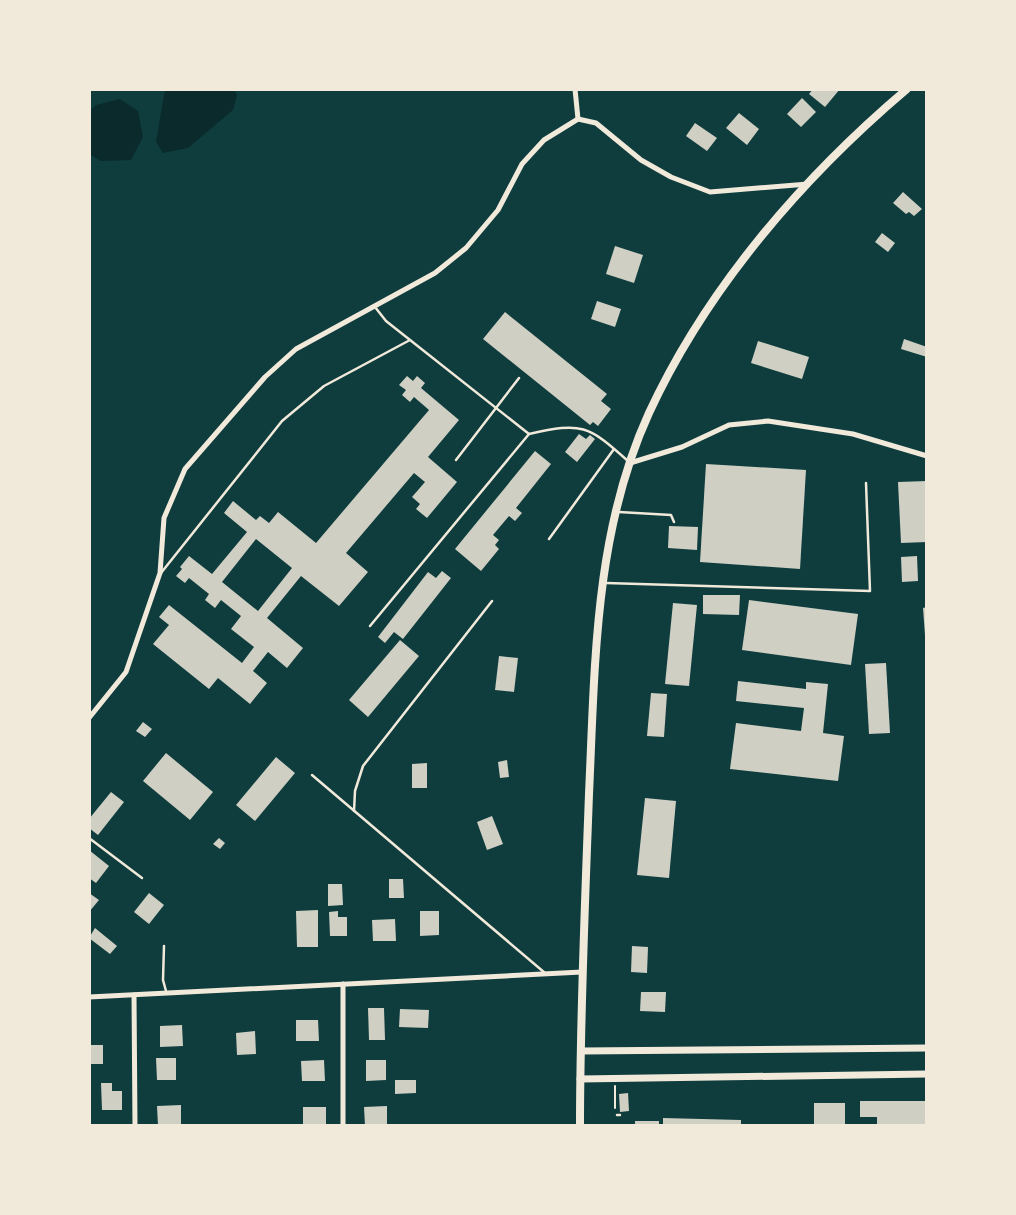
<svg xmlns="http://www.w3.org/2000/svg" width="1016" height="1215" font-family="Mulish,sans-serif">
<rect width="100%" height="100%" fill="#0f3d3e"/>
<g fill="#0a2a2b">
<path d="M165 89H234L237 95 233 110 188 148 163 153 156 142Z"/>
<path d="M120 99 138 111 143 137 131 160 101 161 89 154V112L96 105Z"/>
</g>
<g fill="#cfcfc3" fill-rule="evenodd">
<path d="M813 89H840L825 107 809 94Z"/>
<path d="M802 98 816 112 801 127 787 114Z"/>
<path d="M739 113 759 129 747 145 726 128Z"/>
<path d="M695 123 717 138 707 151 686 136Z"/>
<path d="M903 192 922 209 914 216 909 212 906 214 893 203Z"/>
<path d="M882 233 895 243 888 252 875 242Z"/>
<path d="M615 246 643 255 634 283 606 274Z"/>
<path d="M597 301 621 309 615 327 591 319Z"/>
<path d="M505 312 607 394 601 401 611 409 598 426 593 422 590 425 483 339Z"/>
<path d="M904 339 927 347V357L901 349Z"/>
<path d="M758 341 809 357 802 379 751 363Z"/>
<path d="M407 376 413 381 417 376 425 383 421 388 459 420 428 457 457 482 427 518 416 509 420 504 412 497 425 482 414 473 346 553 368 572 339 606 301 576 267 618 303 648 287 668 268 652 253 671 267 683 250 704 218 678 209 689 153 644 169 625 159 617 169 605 242 663 254 647 231 629 241 616 221 600 215 608 205 600 209 594 189 578 185 583 176 576 182 569 180 567 189 556 212 574 247 532 224 513 233 501 256 520 260 516 269 523 278 512 316 543 429 410 414 397 410 402 402 395 406 390 399 385ZM256 539 292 568 258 611 222 582Z"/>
<path d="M579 434 586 439 590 435 595 439 577 462 565 452Z"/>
<path d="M535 451 551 464 516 508 522 513 515 521 509 516 493 535 499 540 495 545 499 549 481 571 455 549Z"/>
<path d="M706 464 806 470 800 569 700 562Z"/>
<path d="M927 481V542L901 543 898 482Z"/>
<path d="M669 526 698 527 697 550 668 548Z"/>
<path d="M917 556 918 581 902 582 901 557Z"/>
<path d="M442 571 451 578 403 639 394 632 385 643 378 637 428 572 436 578Z"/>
<path d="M703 595H740L739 615 703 614Z"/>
<path d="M749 600 858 614 851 665 742 650Z"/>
<path d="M673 603 697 605 689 686 665 684Z"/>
<path d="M927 607V635H925L923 608Z"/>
<path d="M400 640 419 656 368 717 349 700Z"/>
<path d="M499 656 518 658 514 692 495 690Z"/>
<path d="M886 663 890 733 869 734 865 664Z"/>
<path d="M738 681 806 689V682L828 684 823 733 844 736 838 781 730 769 736 723 801 731 804 708 736 701Z"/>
<path d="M651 693 667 694 664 737 647 736Z"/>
<path d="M143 722 152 729 145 737 136 731Z"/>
<path d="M166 753 213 792 190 820 143 781Z"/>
<path d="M276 757 295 773 255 821 236 805Z"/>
<path d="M507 760 509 777 500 778 498 762Z"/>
<path d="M427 763V788H412V764Z"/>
<path d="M111 792 124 802 98 835 89 828V819Z"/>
<path d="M645 798 676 801 669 878 637 875Z"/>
<path d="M492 816 503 844 487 850 477 822Z"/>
<path d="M219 838 225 843 220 849 213 844Z"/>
<path d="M89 850 109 866 96 883 89 878Z"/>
<path d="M389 879H403L404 898H389Z"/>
<path d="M328 884H342L343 905 328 906Z"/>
<path d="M89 893 99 900 89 912Z"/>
<path d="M149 893 164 905 149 924 134 912Z"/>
<path d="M318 910V947H297L296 911Z"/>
<path d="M338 911V917H347V936H330L329 912Z"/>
<path d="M420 911H439V935L420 936Z"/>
<path d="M395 919 396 941H373L372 920Z"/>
<path d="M95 928 117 946 110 954 89 938Z"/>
<path d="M632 946 648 947 647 973 631 972Z"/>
<path d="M641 992H666L665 1012 640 1011Z"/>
<path d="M368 1008H384L385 1040H369Z"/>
<path d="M400 1009 429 1010 428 1028 399 1027Z"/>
<path d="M296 1020H318L319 1041H296Z"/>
<path d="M182 1025 183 1046 160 1047V1026Z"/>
<path d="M255 1031 256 1054 237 1055 236 1033Z"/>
<rect x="89" y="1045" width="14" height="19"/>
<path d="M156 1058H176V1080H157Z"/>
<path d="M324 1060 325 1081H302L301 1061Z"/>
<path d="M366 1060H386V1080L366 1081Z"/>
<path d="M395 1080H416V1093L395 1094Z"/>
<path d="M101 1083H112V1091H122V1110H102Z"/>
<path d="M628 1093 629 1111 620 1112 619 1094Z"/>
<path d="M860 1101H927V1126H877V1117H860Z"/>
<rect x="814" y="1103" width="31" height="23"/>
<path d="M181 1105V1126H158L157 1106Z"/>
<path d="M387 1106V1126H365L364 1107Z"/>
<rect x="303" y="1107" width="23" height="19"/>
<path d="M663 1118 741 1120V1126H663Z"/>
<rect x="635" y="1121" width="24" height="5"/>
</g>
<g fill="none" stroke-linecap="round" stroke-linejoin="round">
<path stroke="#f1e9da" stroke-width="2" d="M615 1108V1086"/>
<g stroke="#f1e9da" stroke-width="2.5">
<path d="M375 307 386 321 529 434"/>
<path d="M456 460 519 378"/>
<path d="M619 512 671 515 674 522"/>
<path d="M549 539 614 449"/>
<path d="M161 573 282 421 324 386 410 340"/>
<path d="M606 583 870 591 866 483"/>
<path d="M370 626 529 434C582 422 588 425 628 461"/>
<path d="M312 775 545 973"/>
<path d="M354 811 355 791 363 766 492 601"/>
<path d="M89 838 142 878"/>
<path d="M164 946 163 980 166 991"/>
<path d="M617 1115H620"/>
</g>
<g stroke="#f1e9da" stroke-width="5">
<path d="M575 89 578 119"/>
<path d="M630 463 682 447 729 425 768 421 853 434 927 456"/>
<path d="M89 718 126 672 160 573 164 518 185 469 265 377 296 349 435 273 466 248 498 210 522 164 544 140 578 119 596 123 641 160 671 177 710 192 808 184"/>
<path d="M343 984V1126"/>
<path d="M134 995 135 1126"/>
<path d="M89 997 582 972"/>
</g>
<g stroke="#f1e9da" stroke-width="7">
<path d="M581 1051 927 1048"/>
<path d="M580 1079 927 1074"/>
</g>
<path stroke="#f1e9da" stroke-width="8" d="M580 1126C580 1015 585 905 589 794 595 666 594 533 649 413 707 288 802 178 907 89"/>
</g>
<rect width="1016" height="1215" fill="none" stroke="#f1e9da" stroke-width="182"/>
</svg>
